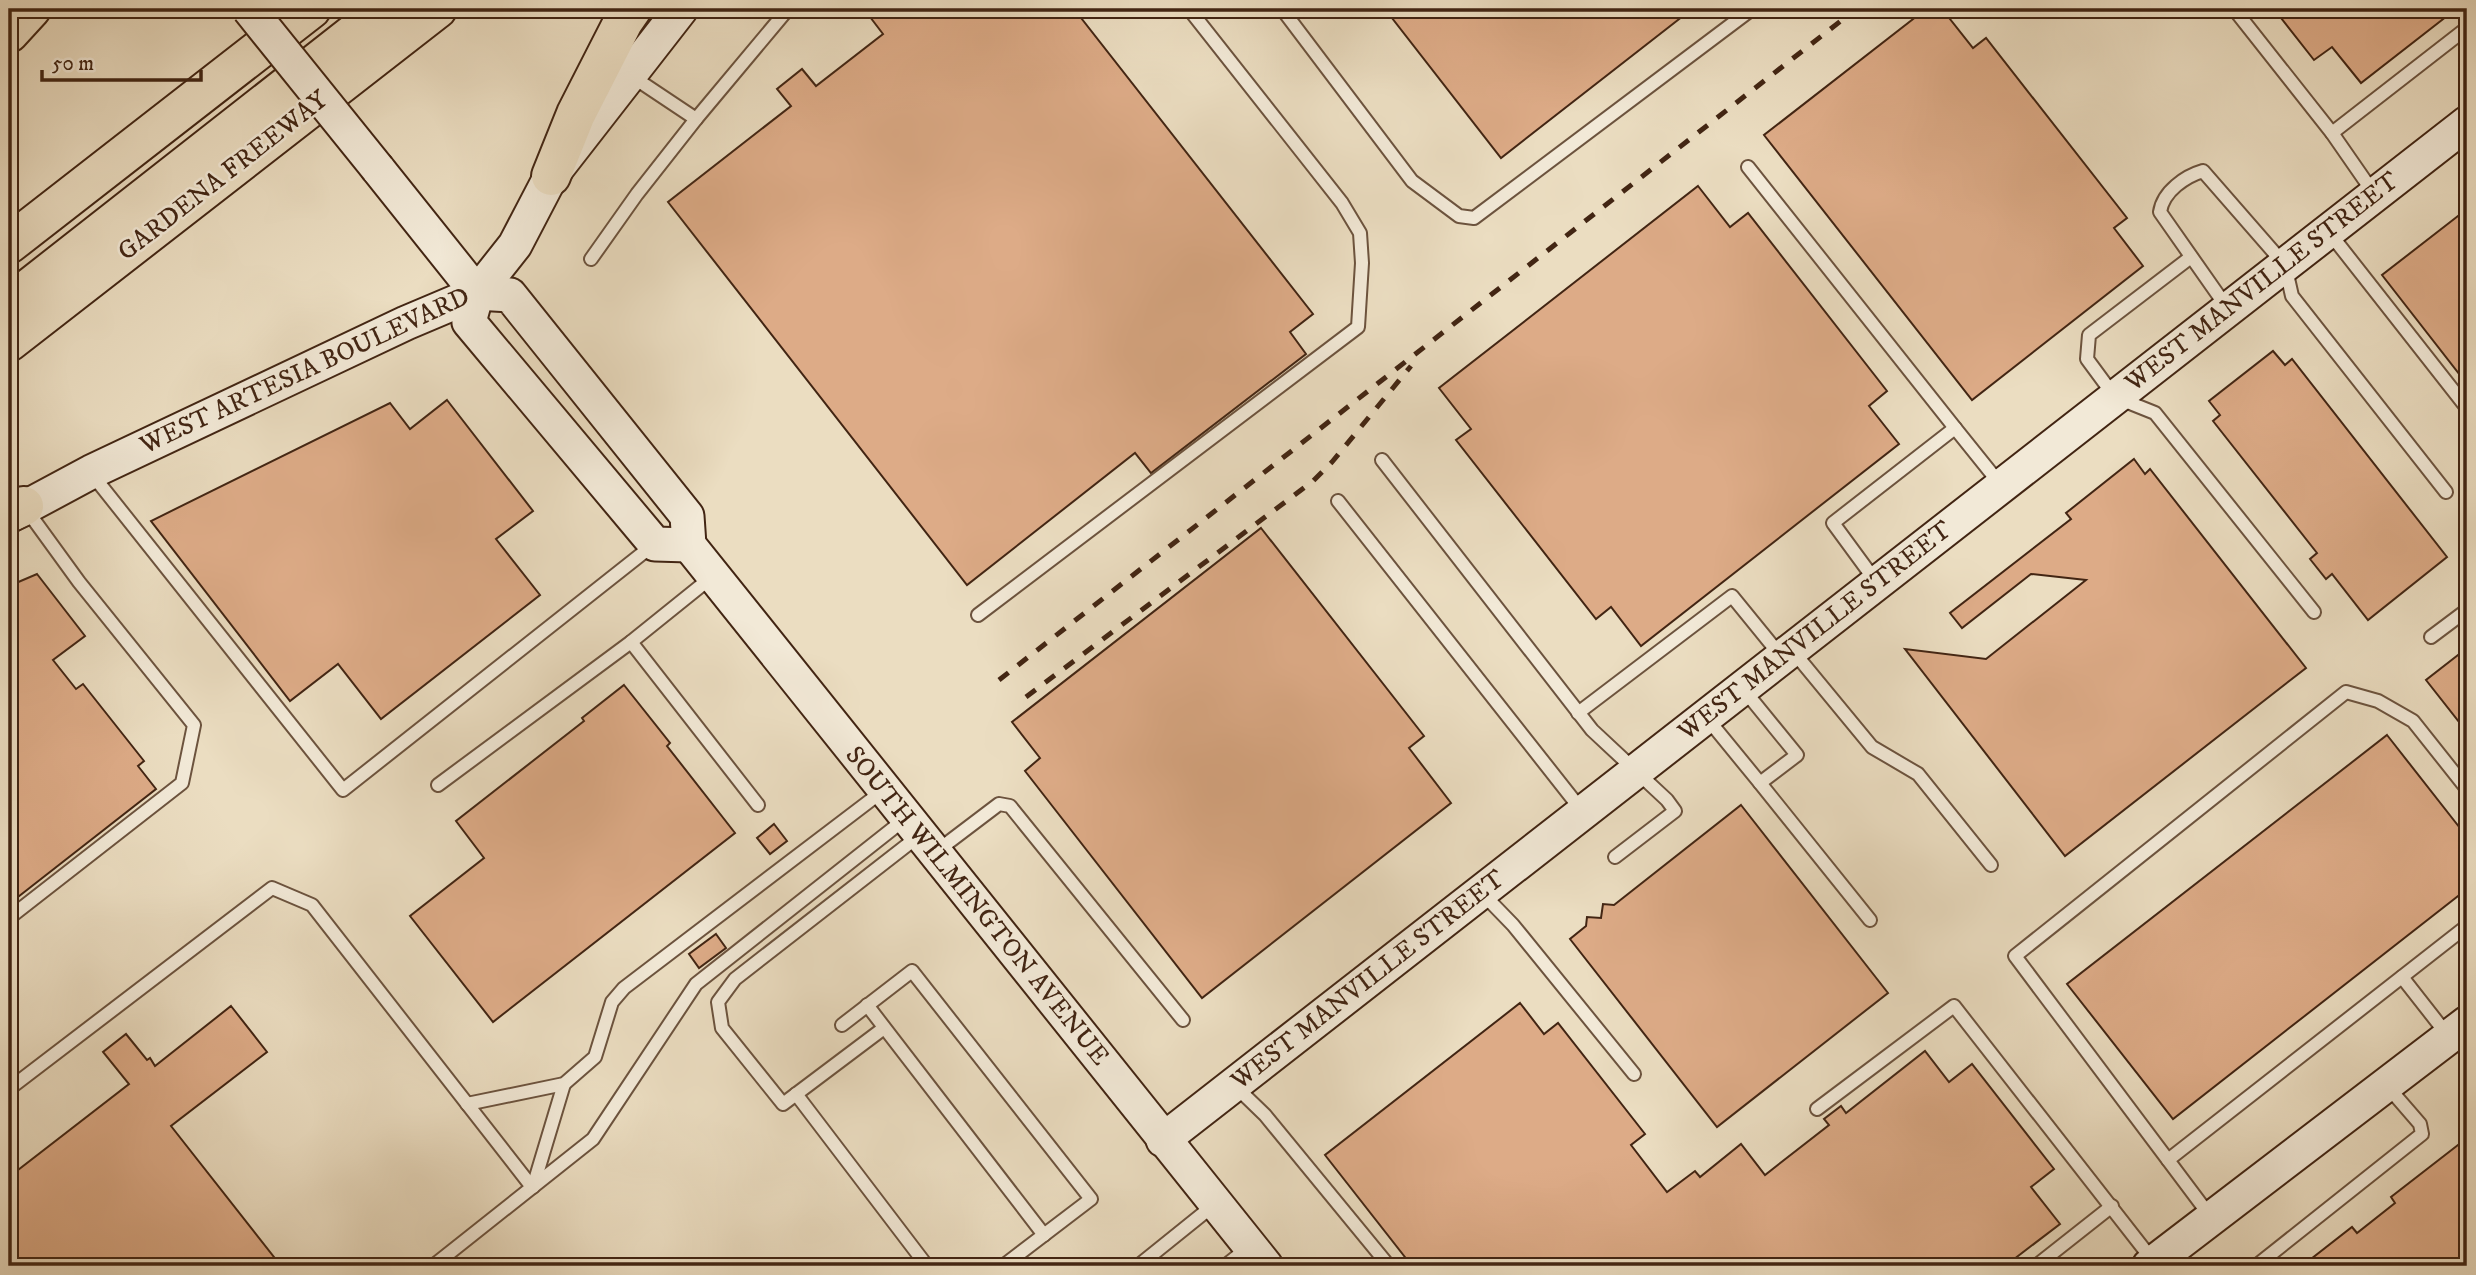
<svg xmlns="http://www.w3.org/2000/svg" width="2476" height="1275" font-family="'IM FELL DW Pica',serif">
<rect width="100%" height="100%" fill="#ebddc1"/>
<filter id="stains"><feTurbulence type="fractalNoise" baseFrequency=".00286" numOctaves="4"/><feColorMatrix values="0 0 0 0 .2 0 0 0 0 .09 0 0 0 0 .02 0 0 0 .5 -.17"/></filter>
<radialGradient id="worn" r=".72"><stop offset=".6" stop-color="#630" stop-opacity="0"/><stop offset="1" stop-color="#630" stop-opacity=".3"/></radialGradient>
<g fill="#ddab87" stroke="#422513" stroke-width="2">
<path d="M864 9H1074L1313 314 1290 332 1306 354 1151 473 1135 453 967 585 668 202 791 106 777 89 802 69 816 86 883 34Z"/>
<path d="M1385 9H1692L1501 158Z"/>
<path d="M1926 9H1942L1973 48 1986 38 2127 218 2114 228 2143 266 1972 400 1764 135Z"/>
<path d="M2274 9H2456L2361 83 2332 47 2314 60Z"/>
<path d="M1698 186 1730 227 1748 213 1887 391 1869 406 1899 444 1641 646 1611 607 1596 619 1456 440 1471 429 1439 388Z"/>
<path d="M2467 209V384L2382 275Z"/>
<path d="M2273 351 2285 365 2292 359 2447 557 2368 620 2332 574 2326 579 2310 559 2317 553 2213 421 2220 415 2209 401Z"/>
<path d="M447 400 533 511 496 539 540 595 381 719 338 664 290 701 151 521 390 403 410 429Z"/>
<path d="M2134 459 2145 474 2150 469 2306 668 2065 856 1905 649 1986 659 2086 580 2031 574 1962 628 1950 613 2071 519 2066 513Z"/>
<path d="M1261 528 1424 736 1409 748 1451 803 1202 998 1025 771 1040 758 1012 722Z"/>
<path d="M37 574 85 636 53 660 76 689 83 684 144 761 138 766 156 789 9 904V586Z"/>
<path d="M2467 648V732L2426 680Z"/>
<path d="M624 685 670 743 667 746 735 833 493 1022 410 916 484 858 456 821 584 721 582 718Z"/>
<path d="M2387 735 2467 837V889L2173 1119 2067 984Z"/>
<path d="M1741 805 1888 993 1717 1127 1570 939 1586 926 1587 917 1601 918 1603 904 1614 905Z"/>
<path d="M774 824 787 841 770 854 757 838Z"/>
<path d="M716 934 726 948 699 968 689 954Z"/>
<path d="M1520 1003 1544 1034 1558 1023 1645 1134 1631 1145 1667 1192 1695 1171 1700 1177 1741 1144 1765 1175 1829 1125 1824 1119 1841 1106 1846 1113 1925 1051 1949 1082 1972 1064 2054 1169 2031 1187 2060 1224 2005 1266H1412L1325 1155Z"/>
<path d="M231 1006 267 1052 171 1126 281 1266H9V1177L129 1084 103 1052 126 1034 147 1060 150 1058 155 1066Z"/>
<path d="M2467 1138V1266H2302L2352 1227 2357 1233 2395 1203 2391 1197Z"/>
</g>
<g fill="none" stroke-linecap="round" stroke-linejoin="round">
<defs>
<g id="lane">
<path d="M1282 9 1412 181 1459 216 1474 218 1752 9"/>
<path d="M2234 9 2332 133"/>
<path d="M630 75 696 119 788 9"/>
<path d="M1748 167 1955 428"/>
<path d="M2375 195 2332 133 2467 28"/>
<path d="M2328 231 2467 408"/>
<path d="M2191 257 2089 335 2087 359 2115 397 2155 413 2314 612"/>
<path d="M591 259 637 194 696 119"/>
<path d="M2228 309 2160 212C2163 191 2186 176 2203 171L2285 265 2292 296 2446 492"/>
<path d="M1382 460 1592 730 1667 800 1675 811 1615 857"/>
<path d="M91 473 343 790 653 545"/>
<path d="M1338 501 1583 812"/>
<path d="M1877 583 1833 523 1955 428 2000 484"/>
<path d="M978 615 1358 327 1362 263 1360 233 1342 203 1189 9"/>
<path d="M2431 637 2467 610"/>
<path d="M631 642 758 805"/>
<path d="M1792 650 1872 747 1918 774 1991 865"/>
<path d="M1578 713 1732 596 1780 655"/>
<path d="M1706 717 1760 783 1797 755 1744 690"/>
<path d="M1760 783 1870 920"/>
<path d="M438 785 631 642 713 576"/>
<path d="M937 851 999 804 1010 806 1183 1020"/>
<path d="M1481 892 1513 925 1634 1074"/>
<path d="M9 918 182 783 194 725 79 582 26 509"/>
<path d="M2402 977 2449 1037"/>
<path d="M867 1005 1044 1235"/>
<path d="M842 1025 912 971 1091 1199 1003 1266"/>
<path d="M884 1028 783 1104 722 1028 718 1002 735 979 920 835"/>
<path d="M1234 1085 1265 1115 1389 1266"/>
<path d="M9 1089 272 888 312 905 532 1187"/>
<path d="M796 1094 927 1266"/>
<path d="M467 1104 564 1084 595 1057 612 1002 624 988 884 790"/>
<path d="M1817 1109 1954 1006 2154 1262"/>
<path d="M2168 1160 2015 956 2346 692 2378 701 2413 721 2467 789"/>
<path d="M533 1187 564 1084"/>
<path d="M2210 1216 2168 1160 2467 926"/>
<path d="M433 1266 593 1139 696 984 905 819"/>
<path d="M1138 1266 1215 1204"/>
<path d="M1225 1266 1249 1247"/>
<path d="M2036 1266 2112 1206"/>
<path d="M2256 1266 2422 1134 2420 1124 2388 1087"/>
</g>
<g id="secondary">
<path d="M378 169 477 293 510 295 687 516 689 545 1266 1266"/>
<path d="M477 293 469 322 655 544 689 545"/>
<path d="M9 516 91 472 406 323 477 293 515 245 551 176 681 9"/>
<path d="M1163 1140 2467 123"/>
<path d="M2149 1266 2467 1023"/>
</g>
<g id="highway">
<path d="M9 33 31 9"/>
<path d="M551 176 576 114 623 22 632 9"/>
<path d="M9 244 311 9"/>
<path d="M9 304 385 9"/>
<path d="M9 342 437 9"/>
<path d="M9 513 24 506"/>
</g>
</defs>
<use href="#lane" stroke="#6c533e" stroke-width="16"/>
<use href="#secondary" stroke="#422513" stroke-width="37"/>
<use href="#highway" stroke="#422513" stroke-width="42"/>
<use href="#lane" stroke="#f2e9d7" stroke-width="12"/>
<use href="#secondary" stroke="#f2e9d7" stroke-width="33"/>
<use href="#highway" stroke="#ebddc1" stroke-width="38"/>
<g stroke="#422513" stroke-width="5" stroke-dasharray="12 12" stroke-linecap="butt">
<path d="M999 680 1856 9"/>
<path d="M1026 697 1313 481 1332 462 1411 366"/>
</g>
<defs>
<path id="secondary-bridge" d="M249 9 378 169"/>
</defs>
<use href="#secondary-bridge" stroke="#422513" stroke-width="37" stroke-linecap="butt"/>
<use href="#secondary-bridge" stroke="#f2e9d7" stroke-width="33"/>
</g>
<g text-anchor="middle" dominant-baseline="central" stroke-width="5" stroke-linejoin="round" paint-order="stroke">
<g font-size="26" fill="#422513" stroke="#f2e9d7">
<text transform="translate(223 176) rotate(-38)">GARDENA FREEWAY</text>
<text transform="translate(2262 282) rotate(-38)">WEST MANVILLE STREET</text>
<text transform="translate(305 371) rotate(-25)">WEST ARTESIA BOULEVARD</text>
<text transform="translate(1815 631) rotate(-38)">WEST MANVILLE STREET</text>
<text transform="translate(977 906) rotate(51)">SOUTH WILMINGTON AVENUE</text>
<text transform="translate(1368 980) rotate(-38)">WEST MANVILLE STREET</text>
</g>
</g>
<rect width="2476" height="1275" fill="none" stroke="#ebddc1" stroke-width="35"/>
<rect x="10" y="10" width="2455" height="1254" fill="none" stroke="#422513" stroke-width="3.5"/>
<rect x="18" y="18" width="2441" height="1240" fill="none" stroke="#422513" stroke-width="2"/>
<path d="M42 70v10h159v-10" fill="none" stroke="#422513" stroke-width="3.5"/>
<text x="52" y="70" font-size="21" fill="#422513" stroke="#f2e9d7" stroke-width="5" paint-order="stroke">50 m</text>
<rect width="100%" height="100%" filter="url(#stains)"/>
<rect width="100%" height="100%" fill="url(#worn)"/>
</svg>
